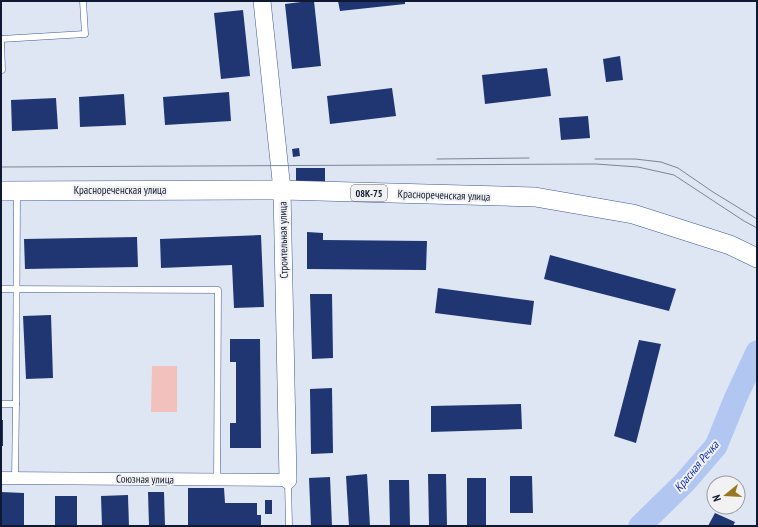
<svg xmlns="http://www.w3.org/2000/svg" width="758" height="527" font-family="'PT Sans Narrow',sans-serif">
<rect width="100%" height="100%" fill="#dee5f3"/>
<path fill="#f2c1bb" d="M152 366H177V412H151Z"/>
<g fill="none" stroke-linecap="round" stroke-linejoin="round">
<path stroke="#b2c6f2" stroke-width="23" d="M640 526 685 482 716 446 736 397 757 352"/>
</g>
<g fill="#203672">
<path d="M309 1H314L321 66 292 69 285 4Z"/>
<path d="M338 1H405V4L340 11Z"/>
<path d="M243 10 250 76 221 79 214 13Z"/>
<path d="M620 56 623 80 606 82 603 59Z"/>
<path d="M547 68 551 96 485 104 482 75Z"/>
<path d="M392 88 396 116 330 124 327 96Z"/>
<path d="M229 92 231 121 165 125 163 97Z"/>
<path d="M124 94 126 125 80 127 79 97Z"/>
<path d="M56 98 58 129 12 131 11 100Z"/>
<path d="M588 116 590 138 561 140 559 118Z"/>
<path d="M299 148 300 156 293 157 292 149Z"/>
<rect x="296" y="168" width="29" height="14"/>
<path d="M307 232 323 233V240L427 241 426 270 307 269Z"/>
<path d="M261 235 264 307 234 308 232 265 161 268 160 239Z"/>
<path d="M137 237 138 267 25 269 24 239Z"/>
<path d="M550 255 676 289 669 311 544 279Z"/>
<path d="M438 288 534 301 531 325 435 313Z"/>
<path d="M310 294H332L333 358 312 359Z"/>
<path d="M51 315 53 378 26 379 23 316Z"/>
<path d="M230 339H260L261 448H230V423H236V362H230Z"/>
<path d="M639 340 661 344 636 443 614 436Z"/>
<path d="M332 388 333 453 311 454 310 389Z"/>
<path d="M521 404 522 429 431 432V406Z"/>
<rect x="1" y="420" width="2" height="26"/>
<path d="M367 474 370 526H349L346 476Z"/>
<path d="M428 474H446L447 526H429Z"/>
<path d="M510 476H532L533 513H510Z"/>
<path d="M330 477 332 526H311L309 478Z"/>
<rect x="467" y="478" width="19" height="48"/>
<path d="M389 480H409L410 526H390Z"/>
<path d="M188 488H224L225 503H257V515H261V525L188 526Z"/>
<path d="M1 492 24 493V526H1Z"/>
<path d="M148 492H164L165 526H149Z"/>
<path d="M128 495 129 526H102L101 496Z"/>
<rect x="55" y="496" width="22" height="30"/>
<rect x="265" y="500" width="7" height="14"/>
<path d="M715 513 735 522 733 526H708Z"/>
</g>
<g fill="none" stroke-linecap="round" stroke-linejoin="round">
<defs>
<g id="lane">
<path d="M1 39 85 34 83 1"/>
<path d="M1 39 2 70"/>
<path d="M1 289 218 290 217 480"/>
<path d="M1 404H16L15 478"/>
<path d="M16 404 17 193"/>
<path d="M288 482 289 526"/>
</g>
<path id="street" d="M1 478 288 480"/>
<path id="secondary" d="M262 1 282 190 288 480"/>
<path id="primary" d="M1 191 282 190 535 197 633 214 730 245 757 258"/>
</defs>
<use href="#lane" stroke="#3f5998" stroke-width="7"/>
<use href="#street" stroke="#3f5998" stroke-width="13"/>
<use href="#secondary" stroke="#3f5998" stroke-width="18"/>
<use href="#primary" stroke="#3f5998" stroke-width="20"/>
<use href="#lane" stroke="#fff" stroke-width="6"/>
<use href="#street" stroke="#fff" stroke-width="12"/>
<use href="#secondary" stroke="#fff" stroke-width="17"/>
<use href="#primary" stroke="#fff" stroke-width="19"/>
<g stroke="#7c8599" stroke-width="1">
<path d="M437 159 529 158"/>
<path d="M595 159H635L661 162 678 168 713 192 757 219"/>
<path d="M1 167 596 164 638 167 674 175 744 221 757 228"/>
</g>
</g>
<g text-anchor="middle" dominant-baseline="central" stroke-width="4" stroke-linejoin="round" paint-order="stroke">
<rect fill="#f2f2f2" stroke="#535a6d" stroke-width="1" x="351" y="185" width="36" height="16" rx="3"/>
<g font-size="10" font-weight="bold" fill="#0f1934">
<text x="369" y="193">08К-75</text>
</g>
<g font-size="11" fill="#0f1934" stroke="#f2f2f2">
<text x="120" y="190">Краснореченская улица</text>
<text transform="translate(444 195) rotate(2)">Краснореченская улица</text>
<text transform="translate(283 240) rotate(-91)">Строительная улица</text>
<text transform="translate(145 479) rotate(1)">Союзная улица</text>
</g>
<g font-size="12" font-style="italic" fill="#1532ab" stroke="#f2f2f2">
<text transform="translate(696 466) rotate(-50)">Красная Речка</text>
</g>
</g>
<rect width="758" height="527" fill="none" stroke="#0f1934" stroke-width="4"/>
<g transform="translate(726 495) rotate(252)"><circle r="19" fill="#f2f2f2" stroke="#979ba6"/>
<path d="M0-3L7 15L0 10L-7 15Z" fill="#997721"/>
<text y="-6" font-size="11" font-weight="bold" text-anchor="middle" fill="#0f1934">N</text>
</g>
</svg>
